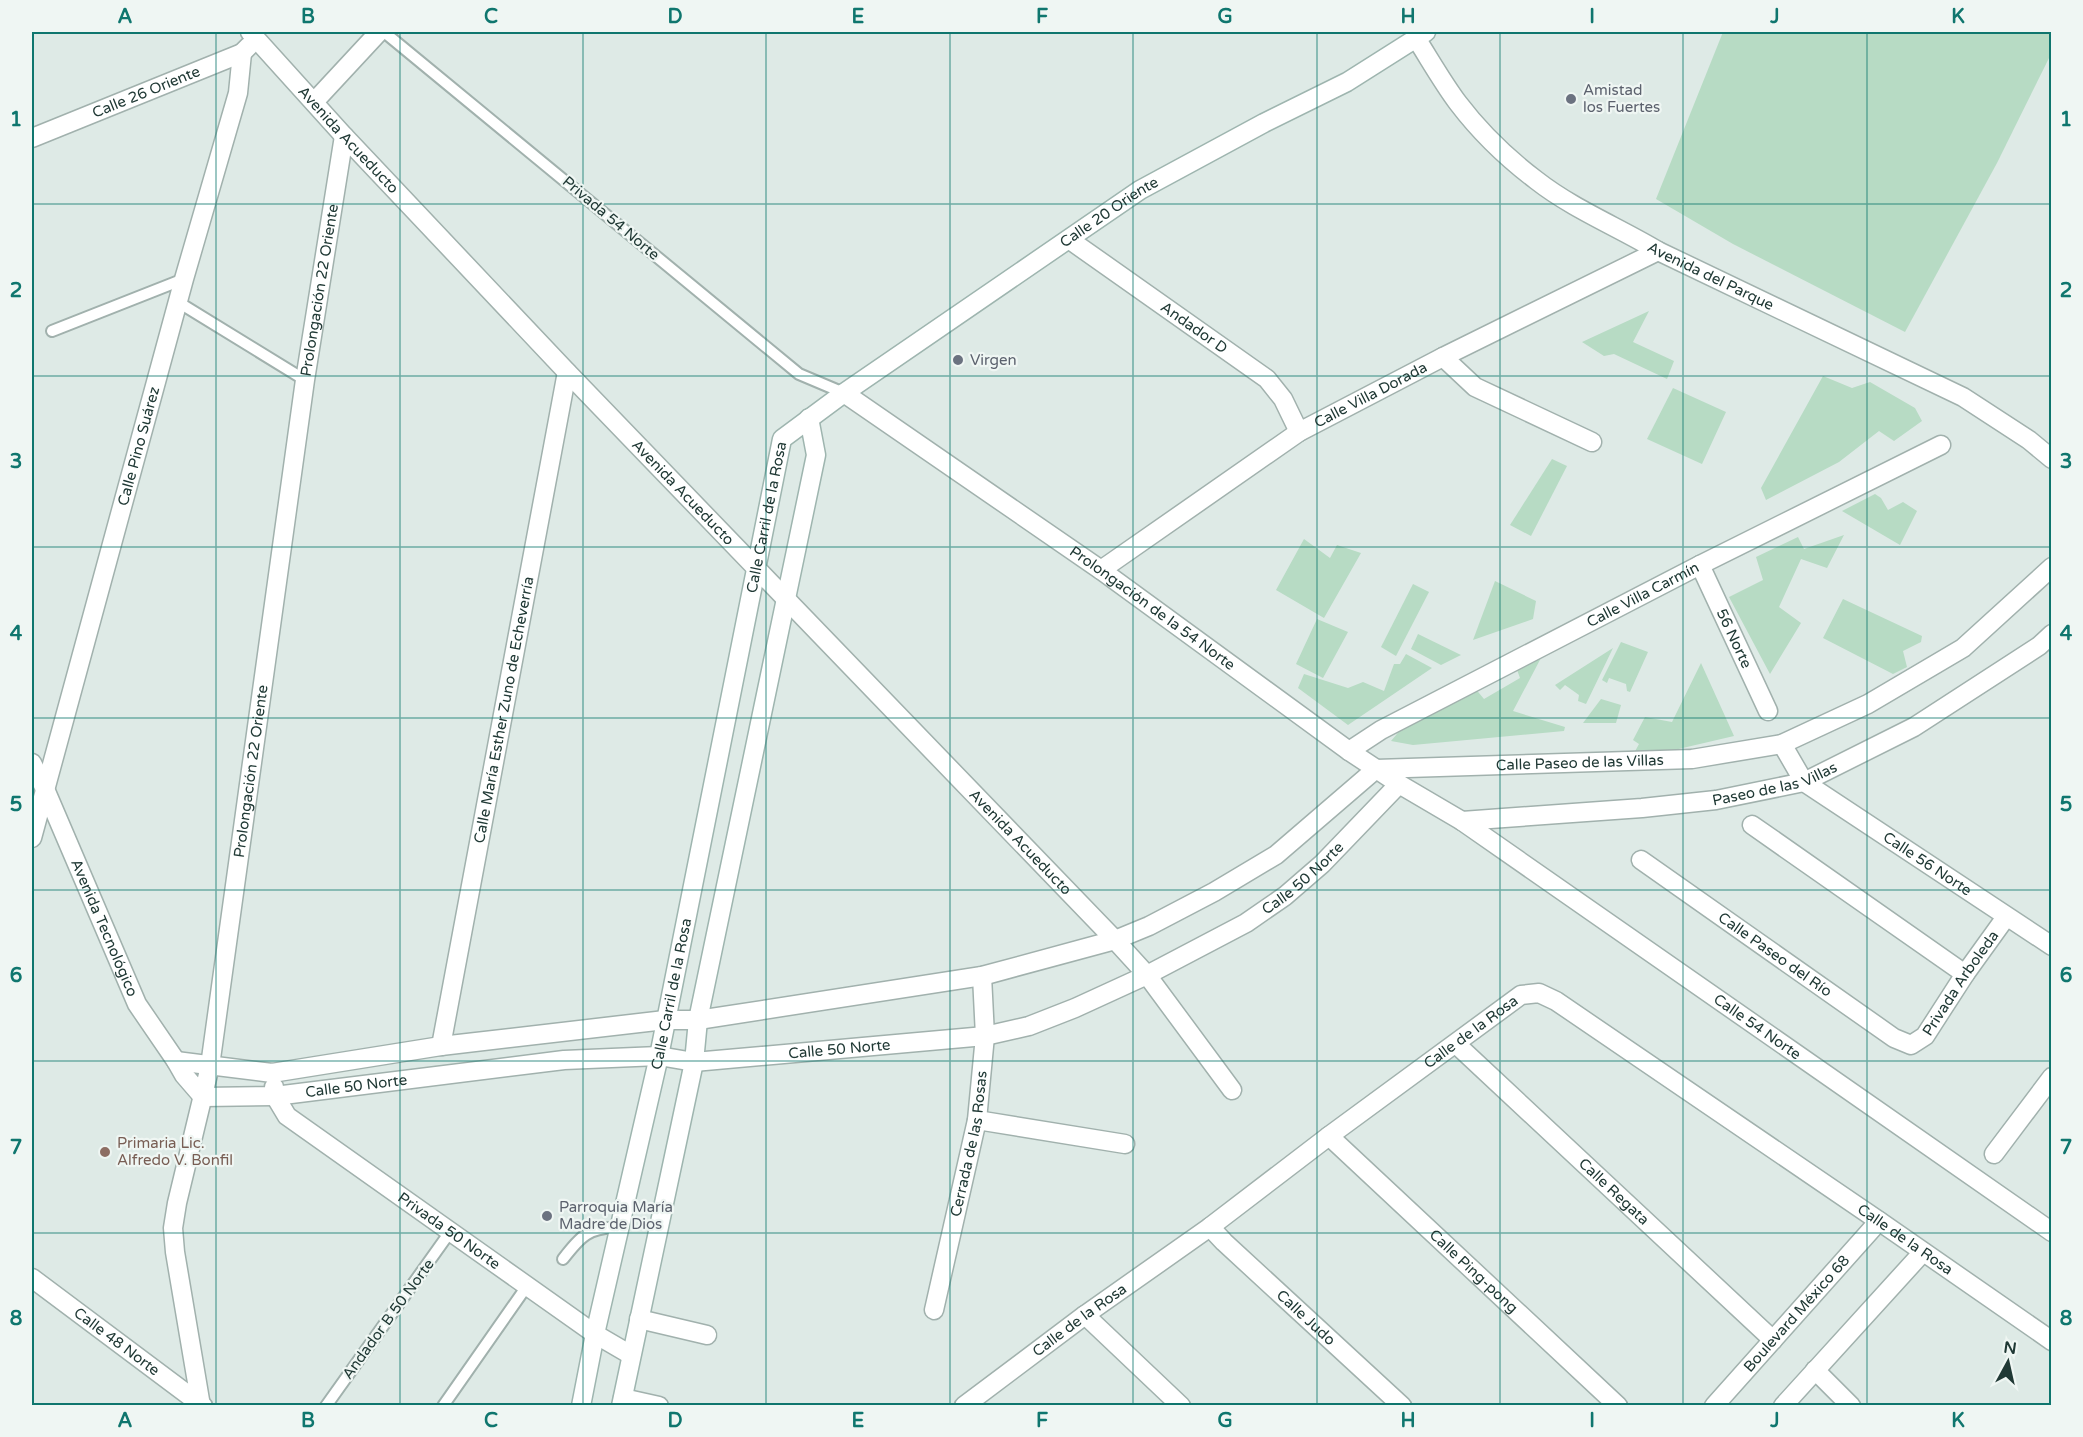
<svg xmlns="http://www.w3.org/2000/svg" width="2083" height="1437" font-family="'Varela Round',sans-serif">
<rect width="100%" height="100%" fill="#deeae6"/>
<g fill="#b7dbc4">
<path d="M1723 32H2051V54L1997 163 1905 332 1733 244 1656 199Z"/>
<path d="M1649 311 1633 342 1674 361 1667 379 1614 354 1604 356 1582 342Z"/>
<path d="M1823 376 1852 388 1870 382 1915 408 1922 421 1894 441 1879 431 1839 462 1766 500 1761 488Z"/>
<path d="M1673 388 1726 412 1702 464 1647 439Z"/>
<path d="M1552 459 1567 466 1531 536 1510 525Z"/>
<path d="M1875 494 1881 498 1888 510 1903 502 1917 511 1900 545 1842 511Z"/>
<path d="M1844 535 1827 568 1801 559 1779 607 1801 623 1770 674 1729 597 1763 580 1756 557 1798 537 1804 549Z"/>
<path d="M1304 539 1330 558 1337 545 1361 553 1324 618 1276 590Z"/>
<path d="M1495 581 1536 601 1533 619 1473 640Z"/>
<path d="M1413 584 1429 592 1396 656 1381 647Z"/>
<path d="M1843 599 1922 636 1921 642 1903 651 1907 667 1893 674 1823 638Z"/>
<path d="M1317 619 1348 632 1323 678 1296 664Z"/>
<path d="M1418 634 1461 655 1441 665 1411 649Z"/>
<path d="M1621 642 1648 652 1630 692 1627 691 1626 684 1609 678 1607 683 1602 680Z"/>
<path d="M1613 648 1586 704 1578 701 1579 695 1565 685 1560 690 1555 685Z"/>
<path d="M1406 654 1432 668 1348 725 1298 688 1304 674 1348 688 1363 682 1384 691 1394 664H1400Z"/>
<path d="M1542 656 1513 711 1565 727 1564 731 1413 745 1391 741 1424 702 1474 687 1484 699 1520 678 1516 667Z"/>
<path d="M1701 663 1734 736 1640 758 1633 755 1639 744 1633 740 1645 717 1672 722Z"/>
<path d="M1601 699 1621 705 1616 723H1583Z"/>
</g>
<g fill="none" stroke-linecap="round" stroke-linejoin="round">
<defs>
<g id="service">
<path d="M384 32 799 374 844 393"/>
<path d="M178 302 305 380"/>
<path d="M52 331 184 279"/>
<path d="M563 1259C580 1237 589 1226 619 1228"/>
<path d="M326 1406 450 1232"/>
<path d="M443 1406 527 1286"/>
</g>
<g id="minor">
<path id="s1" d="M250 32 344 136 567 372 1115 940 1147 975 1232 1090"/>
<path id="s2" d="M1416 38C1430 60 1443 83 1458 103 1480 132 1507 158 1536 180 1573 209 1618 227 1658 251L1963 397 2029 440 2052 459"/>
<path d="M314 102 379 32"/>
<path id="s3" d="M32 138 242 53 249 46"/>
<path id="s4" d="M1070 240 1267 379 1283 399 1299 432"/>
<path d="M1443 357 1475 387 1592 442"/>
<path id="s5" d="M844 393 1101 570 1349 751 1399 784 1462 821 2052 1232"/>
<path id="s6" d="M1700 565 1768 711"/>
<path id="s7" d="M1101 570 1299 432 1443 357 1658 251"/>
<path id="s8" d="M1782 744 1804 782 2052 946"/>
<path id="s9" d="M1349 751 1381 730 1700 565 1941 445"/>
<path id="s10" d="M32 763 45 789 137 1004 176 1061 184 1075 203 1097 275 1096 564 1060 659 1056 694 1062 985 1036 1029 1026 1075 1008 1147 975 1246 923 1285 896 1322 864 1399 784"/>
<path id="s11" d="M1376 769 1692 759 1782 744 1868 704 1963 648 2052 567"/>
<path id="s12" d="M1462 821 1642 808 1716 800 1804 782 1914 727 2039 646 2052 634"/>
<path d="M1752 825 1965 974"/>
<path id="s13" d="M32 838 184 279 238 93 242 53"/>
<path id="s14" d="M1641 860 1894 1038 1911 1045 1925 1036 1965 974 2006 917"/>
<path id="s15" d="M1456 1044 1773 1340"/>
<path id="s16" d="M441 1046 567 372"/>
<path d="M176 1061 272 1073 441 1046 665 1020H698L982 976 1115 940 1149 926 1214 892 1276 855 1376 769"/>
<path id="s17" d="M274 1087 275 1096 287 1116 595 1334 631 1355"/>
<path d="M977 1120 1125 1144"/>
<path id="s18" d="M1329 1136 1618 1406"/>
<path d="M1994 1154 2052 1077"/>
<path id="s19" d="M1210 1227 1224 1242 1402 1406"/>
<path id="s20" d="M32 1278 203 1406"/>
<path id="s21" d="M934 1310 977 1120 985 1036 982 976"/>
<path d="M1085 1315 1181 1406"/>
<path d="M639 1319 707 1335"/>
<path d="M1815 1370 1851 1406"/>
<path d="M623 1398 659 1406"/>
<path id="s22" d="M201 1406 175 1252 173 1228 177 1203 210 1066 305 380 344 136"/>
<path id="s23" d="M964 1406 1085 1315 1210 1227 1329 1136 1521 995 1539 993 1556 1001 1879 1221 2052 1341"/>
<path id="s24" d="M1714 1406 1879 1221"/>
<path d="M1783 1406 1923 1252"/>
</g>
<g id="secondary">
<path id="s25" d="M581 1406 595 1334 659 1056 782 439 844 393 1140 190 1264 123 1347 82 1426 32"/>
<path d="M621 1406 694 1062 698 1020 816 455 809 418"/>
</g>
</defs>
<use href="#service" stroke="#a1b1ad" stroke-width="14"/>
<use href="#minor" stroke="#a1b1ad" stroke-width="21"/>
<use href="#secondary" stroke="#9eb5af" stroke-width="21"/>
<use href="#service" stroke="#fff" stroke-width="10"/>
<use href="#minor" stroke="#fff" stroke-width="18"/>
<use href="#secondary" stroke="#fff" stroke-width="18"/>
</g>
<path fill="none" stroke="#0f766e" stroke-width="1.5" stroke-opacity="0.55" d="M216 32V1406M400 32V1406M583 32V1406M766 32V1406M950 32V1406M1133 32V1406M1317 32V1406M1500 32V1406M1683 32V1406M1867 32V1406M32 204H2052M32 376H2052M32 547H2052M32 718H2052M32 890H2052M32 1061H2052M32 1233H2052"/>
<g fill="#6b7280" stroke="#eff6f3" stroke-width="2">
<circle cx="1571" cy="99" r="6"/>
<circle cx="958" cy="360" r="6"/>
<circle cx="547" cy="1216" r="6"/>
</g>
<circle fill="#8d6e63" stroke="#eff6f3" stroke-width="2" cx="105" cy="1152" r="6"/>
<g text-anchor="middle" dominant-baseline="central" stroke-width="4.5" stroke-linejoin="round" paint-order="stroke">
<g font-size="15" fill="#5b616d" stroke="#eff6f3" text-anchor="start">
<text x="1583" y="90">Amistad<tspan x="1583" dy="17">los Fuertes</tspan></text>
<text x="970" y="360">Virgen</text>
<text x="559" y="1207">Parroquia María<tspan x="559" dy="17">Madre de Dios</tspan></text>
</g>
<g font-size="15" fill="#203935" stroke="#eff6f3">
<text stroke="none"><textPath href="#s3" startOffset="123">Calle 26 Oriente</textPath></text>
<text stroke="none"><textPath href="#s1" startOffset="146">Avenida Acueducto</textPath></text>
<text stroke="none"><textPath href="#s25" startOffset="1386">Calle 20 Oriente</textPath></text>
<text transform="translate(611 218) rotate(40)">Privada 54 Norte</text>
<text stroke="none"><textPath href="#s2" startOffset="387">Avenida del Parque</textPath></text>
<text stroke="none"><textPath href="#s22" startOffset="1130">Prolongación 22 Oriente</textPath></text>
<text stroke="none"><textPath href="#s4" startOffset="152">Andador D</textPath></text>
<text stroke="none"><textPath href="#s7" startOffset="322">Calle Villa Dorada</textPath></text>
<text stroke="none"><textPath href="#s13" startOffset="406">Calle Pino Suárez</textPath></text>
<text stroke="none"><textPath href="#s1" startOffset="632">Avenida Acueducto</textPath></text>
<text stroke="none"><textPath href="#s25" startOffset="908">Calle Carril de la Rosa</textPath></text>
<text stroke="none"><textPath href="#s9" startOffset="333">Calle Villa Carmín</textPath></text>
<text stroke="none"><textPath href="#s5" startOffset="376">Prolongación de la 54 Norte</textPath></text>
<text stroke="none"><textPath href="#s6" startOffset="81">56 Norte</textPath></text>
<text stroke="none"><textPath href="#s16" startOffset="342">Calle María Esther Zuno de Echeverría</textPath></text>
<text stroke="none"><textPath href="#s11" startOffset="204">Calle Paseo de las Villas</textPath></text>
<text stroke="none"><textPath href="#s22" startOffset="644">Prolongación 22 Oriente</textPath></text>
<text stroke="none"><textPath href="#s12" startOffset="316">Paseo de las Villas</textPath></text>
<text stroke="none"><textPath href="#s1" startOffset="1118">Avenida Acueducto</textPath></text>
<text stroke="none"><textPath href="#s8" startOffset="192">Calle 56 Norte</textPath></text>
<text stroke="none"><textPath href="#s10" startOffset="1521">Calle 50 Norte</textPath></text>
<text stroke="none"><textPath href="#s10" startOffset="180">Avenida Tecnológico</textPath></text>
<text stroke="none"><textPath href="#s14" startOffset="164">Calle Paseo del Río</textPath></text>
<text stroke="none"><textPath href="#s14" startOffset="408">Privada Arboleda</textPath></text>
<text stroke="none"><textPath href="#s25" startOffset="422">Calle Carril de la Rosa</textPath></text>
<text stroke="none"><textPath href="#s5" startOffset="1112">Calle 54 Norte</textPath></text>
<text stroke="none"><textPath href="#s23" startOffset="630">Calle de la Rosa</textPath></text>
<text stroke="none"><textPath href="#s10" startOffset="1017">Calle 50 Norte</textPath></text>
<text stroke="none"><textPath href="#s10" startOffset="531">Calle 50 Norte</textPath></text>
<text stroke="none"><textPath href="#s21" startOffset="170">Cerrada de las Rosas</textPath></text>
<text stroke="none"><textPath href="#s15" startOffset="216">Calle Regata</textPath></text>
<text stroke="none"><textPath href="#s17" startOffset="231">Privada 50 Norte</textPath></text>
<text stroke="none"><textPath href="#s23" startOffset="1152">Calle de la Rosa</textPath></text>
<text stroke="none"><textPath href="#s18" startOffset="198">Calle Ping-pong</textPath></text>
<text stroke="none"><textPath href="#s24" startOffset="124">Boulevard México 68</textPath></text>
<text stroke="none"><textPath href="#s19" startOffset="132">Calle Judo</textPath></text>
<text transform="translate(388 1319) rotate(-54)">Andador B 50 Norte</text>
<text stroke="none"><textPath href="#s23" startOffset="144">Calle de la Rosa</textPath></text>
<text stroke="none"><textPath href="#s20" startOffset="106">Calle 48 Norte</textPath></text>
</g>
<g font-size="15" fill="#785e54" stroke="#eff6f3" text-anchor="start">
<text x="117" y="1143">Primaria Lic.<tspan x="117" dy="17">Alfredo V. Bonfil</tspan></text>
</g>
</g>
<rect width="2083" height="1437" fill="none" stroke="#eff6f3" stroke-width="66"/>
<g transform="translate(2008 1362) rotate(8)" stroke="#eff6f3" stroke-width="4.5" paint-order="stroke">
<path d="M0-4.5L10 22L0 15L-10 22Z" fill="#203935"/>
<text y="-9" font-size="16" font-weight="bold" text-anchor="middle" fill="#203935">N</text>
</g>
<rect x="33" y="33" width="2017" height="1371" fill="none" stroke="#0f766e" stroke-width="2"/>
<g font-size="20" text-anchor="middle" font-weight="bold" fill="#0f766e">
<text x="125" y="23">A</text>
<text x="308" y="23">B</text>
<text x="491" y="23">C</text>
<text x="675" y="23">D</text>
<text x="858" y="23">E</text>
<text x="1042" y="23">F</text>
<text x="1225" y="23">G</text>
<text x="1408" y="23">H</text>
<text x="1592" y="23">I</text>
<text x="1775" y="23">J</text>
<text x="1958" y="23">K</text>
<text x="16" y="126">1</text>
<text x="2066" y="126">1</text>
<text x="16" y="297">2</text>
<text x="2066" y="297">2</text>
<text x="16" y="468">3</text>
<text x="2066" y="468">3</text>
<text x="16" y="640">4</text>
<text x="2066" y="640">4</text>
<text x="16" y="811">5</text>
<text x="2066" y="811">5</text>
<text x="16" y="982">6</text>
<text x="2066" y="982">6</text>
<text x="16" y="1154">7</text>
<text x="2066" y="1154">7</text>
<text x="16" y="1325">8</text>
<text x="2066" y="1325">8</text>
<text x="125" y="1427">A</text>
<text x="308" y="1427">B</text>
<text x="491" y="1427">C</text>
<text x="675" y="1427">D</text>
<text x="858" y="1427">E</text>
<text x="1042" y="1427">F</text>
<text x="1225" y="1427">G</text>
<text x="1408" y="1427">H</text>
<text x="1592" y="1427">I</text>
<text x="1775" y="1427">J</text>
<text x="1958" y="1427">K</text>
</g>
</svg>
